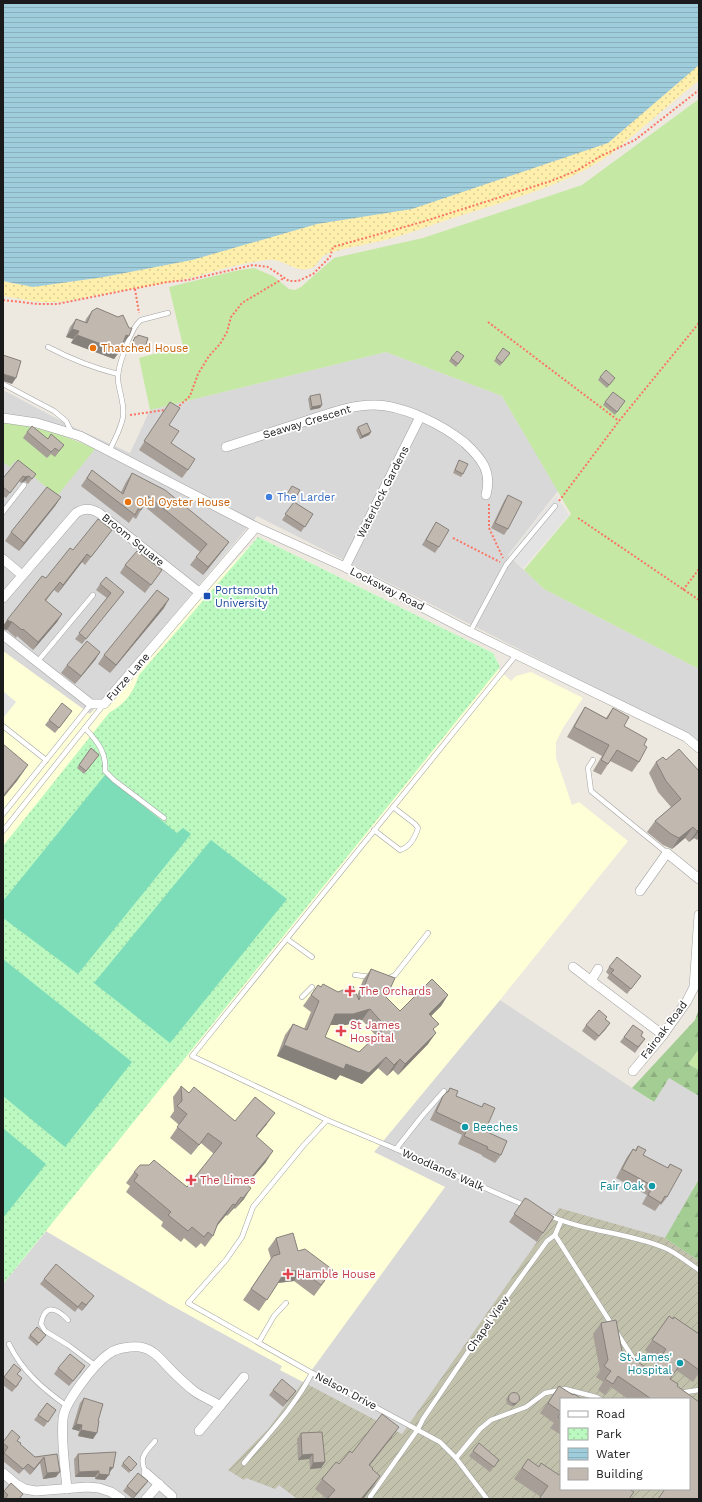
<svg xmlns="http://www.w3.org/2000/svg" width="702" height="1502" font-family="'Work Sans',sans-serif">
<defs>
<pattern id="construction-furrows" width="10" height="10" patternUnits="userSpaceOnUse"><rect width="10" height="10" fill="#c1c1ac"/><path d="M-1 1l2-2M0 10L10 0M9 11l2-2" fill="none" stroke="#a5a593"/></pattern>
<pattern id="forest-firs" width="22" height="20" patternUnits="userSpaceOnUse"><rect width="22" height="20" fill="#a4cd94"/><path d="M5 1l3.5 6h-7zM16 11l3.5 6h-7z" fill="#8daf7f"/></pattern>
<pattern id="sand-dots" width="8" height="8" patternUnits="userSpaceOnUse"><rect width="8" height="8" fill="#ffefac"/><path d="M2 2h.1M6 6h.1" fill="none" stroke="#dacc93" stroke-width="1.8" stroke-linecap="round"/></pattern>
<pattern id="park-dots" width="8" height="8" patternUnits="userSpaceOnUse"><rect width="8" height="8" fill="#bbf9c1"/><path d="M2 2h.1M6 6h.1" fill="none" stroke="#a0d5a5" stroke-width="1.8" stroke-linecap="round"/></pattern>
<pattern id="water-rules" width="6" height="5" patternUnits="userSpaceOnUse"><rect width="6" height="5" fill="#a0cddb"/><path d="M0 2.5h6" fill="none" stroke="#89afbb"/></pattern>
</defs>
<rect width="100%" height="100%" fill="#ede9e0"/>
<g fill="#d9d8d8" fill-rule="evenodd">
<path d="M386 352 502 396 558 491 508 555 544 589 699 669V743L678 730 257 516 90 714 3 651V459L95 449 71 437 48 430 3 422V390L69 425 130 453 150 410Z"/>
<path d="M500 1000 653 1102 669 1078 699 1096V1179L692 1190 699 1194V1499H3V1284L46 1231 169 1304 282 1366 281 1370 445 1187 374 1152ZM561 1399H689V1489H561Z"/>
</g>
<path fill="#feffd7" d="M258 537 493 653 500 667 498 669 511 681 516 676 531 672 583 698 563 728 556 742V758L572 805 579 802 628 841 500 1000 374 1152 445 1187 303 1382 280 1370 282 1366 169 1304 46 1231 3 1284V651L90 714Z"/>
<path fill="url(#construction-furrows)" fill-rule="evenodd" d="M559 1208 665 1238 699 1261V1499H297L279 1485 275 1489 246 1478 244 1480 228 1470 269 1428 303 1382 402 1434 551 1222ZM561 1399H689V1489H561Z"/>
<g fill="#c5e8a5">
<path d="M699 99V669L544 589 524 570 571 514 502 396 386 352 150 410 139 358 183 346 169 287 239 270 254 268 273 276 289 289 295 290 301 287 334 258 423 238 582 185Z"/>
<path d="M3 422C38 427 63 434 95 449L57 496 15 461 10 467 3 462Z"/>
<path d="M699 1049V1070L688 1064Z"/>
</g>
<g fill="url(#forest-firs)">
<path d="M699 1009V1049L688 1064 699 1070V1096L669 1078 654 1102 632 1088 695 1020Z"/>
<path d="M699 1179V1261L665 1238Z"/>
</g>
<path fill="url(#sand-dots)" d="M699 54V80L611 154C568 184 518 197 469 213 444 220 420 230 396 237 373 244 349 246 327 254 318 257 319 267 308 269 293 272 283 258 268 260 242 262 216 271 190 278 160 285 129 289 98 295 84 297 69 302 54 302 37 303 20 299 3 296V281L15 284Z"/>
<path fill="url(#park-dots)" d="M258 537 493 653 500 667 3 1284V846L109 713C126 703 133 693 139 675Z"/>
<g fill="#7dddb9">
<path d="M105 775 177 833 183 828 191 834 78 974 3 918V901Z"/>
<path d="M211 840 287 899 170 1043 94 983Z"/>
<path d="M3 959 132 1062 65 1147 3 1096Z"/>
<path d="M3 1128 46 1164 3 1218Z"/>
</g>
<g fill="#e3e3e3">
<path d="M556 496 569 515 523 568 509 555Z"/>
<path d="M3 691 16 702 3 718Z"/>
</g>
<path fill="url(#water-rules)" d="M3 3H699V65L608 143 412 209 317 224 192 260 104 277 33 287 3 281Z"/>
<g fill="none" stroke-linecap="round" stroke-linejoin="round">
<defs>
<g id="service">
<path d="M48 347C71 359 93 368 118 374"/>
<path d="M3 384 54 411 66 421 72 433"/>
<path d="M109 452C114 440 121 429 123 417 125 404 119 392 118 380 117 368 131 327 141 320L168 313"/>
<path d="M3 512 24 485"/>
<path d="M470 632 506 565 555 506"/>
<path d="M516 655 192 1056 327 1120 396 1149 526 1206"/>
<path d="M38 661 93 595"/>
<path d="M3 726 46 760"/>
<path d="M85 728C97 741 107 753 105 771L114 780 164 818"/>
<path d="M593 760 588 768 591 791 667 853"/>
<path d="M3 814 91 704"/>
<path d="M374 830 400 850C410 847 415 838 418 828L415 824 393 807"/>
<path d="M3 831 104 704"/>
<path d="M287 939 312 957"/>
<path d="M355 975 372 977"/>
<path d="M387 978H389L395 975 428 933"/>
<path d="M302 997 312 987"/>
<path d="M327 1120 303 1146 253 1207 242 1237 226 1260 188 1303 312 1373 440 1442 456 1458 487 1499"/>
<path d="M396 1149 422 1116 444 1091"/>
<path d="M548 1215C585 1232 628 1232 665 1248 677 1253 688 1263 699 1270"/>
<path d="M555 1235 612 1325"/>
<path d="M68 1320C57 1308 45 1303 41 1324L45 1331 68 1345 96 1366"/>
<path d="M617 1333 637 1364"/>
<path d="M259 1342 274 1316 286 1303"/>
<path d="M9 1344C22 1371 43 1389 67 1406"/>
<path d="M679 1393 699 1390"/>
<path d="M456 1458 480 1429 491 1420 526 1407 545 1393 565 1389 596 1397 600 1399"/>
<path d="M244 1463C268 1434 295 1406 312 1373"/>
<path d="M146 1473C138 1457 145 1453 155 1441"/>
<path d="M370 1497 418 1429 423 1419 487 1324 547 1241 555 1235 561 1221"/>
</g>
<g id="minor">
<path d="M3 418 37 423 80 436 256 527 345 567 470 632 686 737 699 748"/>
<path d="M226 447C254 438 281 429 309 420 330 413 351 405 374 405 403 405 443 425 465 443 482 459 492 471 486 495"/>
<path d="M3 559 22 575"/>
<path d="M345 567 420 417"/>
<path d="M3 598 76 513C84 508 90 508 99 513L200 593"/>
<path d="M3 635 91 704H104L256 527"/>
<path d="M640 891 667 853 699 879"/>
<path d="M573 967 663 1035"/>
<path d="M591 981 598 969"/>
<path d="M633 1071 663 1035 687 1001 694 987 699 915"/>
<path d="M199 1431 220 1406"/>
<path d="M3 1473 16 1484 25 1489 36 1491 87 1487 99 1488 111 1492 121 1499"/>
<path d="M146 1473 172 1496"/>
<path d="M67 1489C65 1466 61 1442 63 1419 64 1402 96 1362 110 1353 117 1348 132 1346 140 1347 154 1349 162 1361 171 1370 178 1377 186 1385 194 1391 202 1397 212 1400 220 1406L244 1377"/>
<path d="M146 1499 159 1484"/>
</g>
</defs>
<use href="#service" stroke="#a2a2a2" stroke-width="5.5"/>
<use href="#minor" stroke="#a2a2a2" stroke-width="10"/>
<g stroke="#fa7664" stroke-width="2" stroke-dasharray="2 2" stroke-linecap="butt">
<path d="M135 289 139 313"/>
<path d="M3 300 38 304H57L167 282 188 280 253 265 268 267 289 281H298L313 274 330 257 333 247 422 222 551 181 578 170 599 157 635 140 699 90"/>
<path d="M488 322 619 421"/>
<path d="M176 408 178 407 190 396 198 374 209 356 220 344 227 332 231 317 242 303 284 278"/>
<path d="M130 415 165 410"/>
<path d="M559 501 619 421 699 323"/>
<path d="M489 504V528L503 558"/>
<path d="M578 518 699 600"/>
<path d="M453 538 500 562"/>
<path d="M683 590 699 569"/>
</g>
<use href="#service" stroke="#fff" stroke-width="4.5"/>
<use href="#minor" stroke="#fff" stroke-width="9"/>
</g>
<g fill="#a69e97" fill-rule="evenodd">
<path d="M92 311 123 344 114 359 71 343 73 339 66 337 70 327 76 319 85 322 86 319Z"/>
<path d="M503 348 510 353 500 366 494 361Z"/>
<path d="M451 358 462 359 456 367 449 361Z"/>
<path d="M600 377 613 381 607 388 598 380Z"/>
<path d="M310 396 322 405 320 408 310 410 308 399Z"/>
<path d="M625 401 615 415 603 405 605 402Z"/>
<path d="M170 402 169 425 171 443 188 470 182 478 139 450Z"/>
<path d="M358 427 371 432 369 435 360 439 356 430Z"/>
<path d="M27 432 48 439 64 445 55 457 51 454 47 458 23 438Z"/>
<path d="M459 460 463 474 461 477 453 473Z"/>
<path d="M92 470 121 492 126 482 132 473 229 542 223 550 203 575 190 565 200 552 144 506 141 510 136 519 133 517 129 523 81 486Z"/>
<path d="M36 474 28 484 25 481 21 483 19 481 6 498 3 496V476L4 477Z"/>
<path d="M292 486 295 499 293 501 285 497Z"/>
<path d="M508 495V529L504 535 491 528 504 501Z"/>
<path d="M61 497 55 506 19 551 5 541 11 532Z"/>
<path d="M294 502 313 514 301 532 282 520Z"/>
<path d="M436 522 439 547 435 553 422 545Z"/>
<path d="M112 530 85 565 82 562 58 593 54 590 46 601 62 614 57 622 33 650 17 636 16 638 7 630 3 629V626L46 578 73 550Z"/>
<path d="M125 565 162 570 145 593 120 573Z"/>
<path d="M100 584 124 592 82 644 75 639 107 598 96 590Z"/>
<path d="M164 608 110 673 98 664 104 655Z"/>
<path d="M100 652 95 660 75 684 61 673 67 665Z"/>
<path d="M585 707 606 718 613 708 624 726 644 745 639 762 632 772 610 761 601 775 593 771 602 756 567 737 578 718Z"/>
<path d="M68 717 55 733 45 725 49 720Z"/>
<path d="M91 748 99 755 84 774 77 768Z"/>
<path d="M666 760 699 771V838L697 840 694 838 689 842 685 838 672 849 663 845 647 832 655 821 671 807 658 792 649 773 656 762Z"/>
<path d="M609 967 641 976 627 994 607 978 609 975 606 972Z"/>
<path d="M371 969 390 989 385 996 400 1011 448 995 441 1006 431 1016 434 1030 428 1044 398 1075 393 1070 387 1076 378 1068 362 1084 340 1075 336 1080 277 1056 285 1035 293 1024 304 1029 311 1012 303 1006 318 985 321 987 338 992 357 996 363 980ZM362 1020 376 1036 359 1052 325 1037 330 1025H346Z"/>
<path d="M605 1019 610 1023 595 1041 582 1031 586 1025Z"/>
<path d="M633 1025 641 1036 645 1039 635 1053 620 1042Z"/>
<path d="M181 1086 189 1093 235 1121 267 1124 256 1137 266 1162 247 1184 244 1199 235 1209 234 1208 227 1216 226 1215 217 1226 213 1236 205 1247 201 1243 196 1248 184 1238 181 1242 161 1226 163 1222 126 1192 130 1186 126 1183 134 1172 187 1187 214 1154 201 1143 191 1155 170 1138 179 1125 170 1117 174 1111 173 1097Z"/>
<path d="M450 1088 456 1096 481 1107 484 1103 485 1131 501 1155 495 1163 482 1156V1155L458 1144 462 1135 430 1120 438 1104 443 1096 447 1092Z"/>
<path d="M638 1146 643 1155 667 1168 670 1164 667 1197 661 1205 660 1204 655 1211 642 1204 647 1195 616 1178 627 1157 633 1149 635 1150Z"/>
<path d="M525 1198 554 1217 537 1242 509 1222Z"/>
<path d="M276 1238 298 1251 325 1281 314 1296 294 1281 278 1283 259 1311 243 1300 271 1259 268 1249Z"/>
<path d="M44 1279 94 1296 82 1311 78 1308 75 1312 40 1284Z"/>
<path d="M669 1316 673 1319 674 1317 699 1334V1373L693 1382 676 1370 670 1379 678 1384 677 1386 699 1402V1499H658L664 1491 662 1489H689V1399H628L611 1387 605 1395 598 1390 603 1382 596 1377 600 1371 593 1334 601 1323 616 1320 622 1351 651 1371 658 1360 645 1350Z"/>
<path d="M30 1335H46L37 1346 28 1338Z"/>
<path d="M14 1364 18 1375 19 1384 12 1392 3 1385V1378Z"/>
<path d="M85 1366 69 1386 54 1374 58 1368Z"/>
<path d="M559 1386 572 1395 561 1399V1433L560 1434 550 1428 554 1423 540 1413Z"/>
<path d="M273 1390 296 1391 283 1407 269 1395Z"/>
<path d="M511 1393 515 1405 511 1406 507 1404 506 1399Z"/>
<path d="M84 1398 98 1421 93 1439 78 1436 79 1431 72 1429 80 1403Z"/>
<path d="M47 1403 56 1410 44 1427 34 1420Z"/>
<path d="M301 1433 325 1462 321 1468 310 1469 309 1459 298 1460 297 1439Z"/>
<path d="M392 1437 370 1465 372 1469 380 1476 373 1486 363 1499H327L315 1489 322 1479 352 1453Z"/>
<path d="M17 1441 20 1444 35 1457 57 1454 56 1477 43 1479 40 1463 30 1475 24 1469 19 1474 3 1461V1453H4L3 1452V1442Z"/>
<path d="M473 1451 499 1460 490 1472 469 1456Z"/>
<path d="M78 1454 109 1473 105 1480 95 1479V1477H75L74 1459Z"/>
<path d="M528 1459 561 1489 541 1497 514 1479Z"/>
<path d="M123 1463 137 1464 129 1473 121 1466Z"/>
<path d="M148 1481 144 1486 133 1499 123 1491 127 1486Z"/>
<path d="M11 1483 20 1499H3V1492Z"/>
</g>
<g fill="#87817b">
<path d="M72 329 79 331 73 339 66 337Z"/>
<path d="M77 335 120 351 114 359 71 343Z"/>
<path d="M126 335 129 336 123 344Z"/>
<path d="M132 344 145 348 143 351 130 347Z"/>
<path d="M3 374 16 378 12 384 3 381Z"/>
<path d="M322 405 320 408 310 410 312 407Z"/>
<path d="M371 432 369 435 360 439 362 436Z"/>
<path d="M29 476 25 481 21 483 25 477Z"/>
<path d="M61 497 55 506 19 551 24 543Z"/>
<path d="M229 542 223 550 203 575 208 567Z"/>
<path d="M87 554 82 562 58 593 63 585Z"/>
<path d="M169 599 164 608 110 673 116 665Z"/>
<path d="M62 614 57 622 33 650 38 642Z"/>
<path d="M7 620 12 622 7 630 3 629V626Z"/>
<path d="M100 652 95 660 75 684 81 676Z"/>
<path d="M28 765 17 781 3 798V796Z"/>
<path d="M693 827 685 838 672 849 679 838Z"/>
<path d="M699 829V831L694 838 689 842 697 831Z"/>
<path d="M448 995 441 1006 422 1025 429 1014Z"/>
<path d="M370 1009 362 1020 346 1025H327L335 1014Z"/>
<path d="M610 1023 606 1029 595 1041 599 1036Z"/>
<path d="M436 1033 428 1044 398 1075 405 1064Z"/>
<path d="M284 1045 346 1064 386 1057 378 1068 362 1084 340 1075 336 1080 277 1056Z"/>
<path d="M400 1059 393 1070 387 1076 394 1065Z"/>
<path d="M275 1113 267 1124 248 1147 256 1136Z"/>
<path d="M273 1151 266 1162 238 1195 246 1184Z"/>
<path d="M251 1188 244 1199 235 1209 243 1198Z"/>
<path d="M241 1197 234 1208 227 1216 235 1205Z"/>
<path d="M233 1204 226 1215 210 1234 218 1223Z"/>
<path d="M301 1270 294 1281 277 1283 285 1272Z"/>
<path d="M94 1296 82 1311 86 1305Z"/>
<path d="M85 1366 81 1372 69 1386Z"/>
<path d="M296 1391 292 1396 283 1407 287 1401Z"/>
<path d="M517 1403 515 1405 511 1406 513 1404Z"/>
<path d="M76 1424 82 1425 79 1431 72 1429Z"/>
<path d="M399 1427 392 1437 362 1475 369 1465Z"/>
<path d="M81 1430 97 1433 93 1439 78 1436Z"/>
<path d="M313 1454 309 1459 298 1460 302 1455Z"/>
<path d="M44 1457 40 1463 30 1475 34 1469Z"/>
<path d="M325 1462 321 1468 310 1469 313 1463Z"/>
<path d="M110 1467 113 1468 109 1473Z"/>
<path d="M99 1471 95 1477H75L79 1472Z"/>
<path d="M60 1472 56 1477 43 1479 47 1473Z"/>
<path d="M99 1474 109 1475 105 1480 95 1479Z"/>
<path d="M380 1476 373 1486 363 1499H361Z"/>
<path d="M148 1481 144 1486 133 1499 136 1494Z"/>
</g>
<g fill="#c1b8b0" stroke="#87817b" fill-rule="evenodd">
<path d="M97 308 118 317 123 315 129 328H132L129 336 126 335 120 351 77 335 79 331 72 329 76 319 87 323 92 311Z"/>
<path d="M138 335 148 338 145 348 132 344 135 337H137Z"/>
<path d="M503 348 510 353 502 363 496 358Z"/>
<path d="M457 351 464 356 458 364 451 358Z"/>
<path d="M3 355 21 361 16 378 3 374Z"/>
<path d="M606 370 615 378 609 385 600 377Z"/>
<path d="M613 392 625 401 617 412 605 402Z"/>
<path d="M320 394 322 405 312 407 310 396Z"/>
<path d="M170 402 180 408 169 425 179 431 171 443 195 459 188 470 144 441Z"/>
<path d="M367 423 371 432 362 436 358 427Z"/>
<path d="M32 426 48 439 51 434 64 445 59 451 55 448 51 452 27 432Z"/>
<path d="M18 460 36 474 32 479 29 476 25 477 23 476 10 493 3 487V476L4 477Z"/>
<path d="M459 460 468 464 463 474 455 470Z"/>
<path d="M92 470 123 494 132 473 165 490 229 542 208 567 196 557 207 544 148 496 141 510 138 509 135 515 87 478Z"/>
<path d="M292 486 300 490 295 499 287 494Z"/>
<path d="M47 487 61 497 24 543 11 532Z"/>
<path d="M508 495 522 502 508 529 495 523Z"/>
<path d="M294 502 313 514 305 527 285 514Z"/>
<path d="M98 519 112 530 91 557 87 554 63 585 60 582 45 600 62 614 38 642 23 629 22 630 12 622 7 620 42 576 46 578 70 548 73 550Z"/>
<path d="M436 522 449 530 439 547 426 540Z"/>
<path d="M137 551 162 570 151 585 125 565Z"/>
<path d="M106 577 124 592 86 639 79 633 111 593 100 584Z"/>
<path d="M157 590 169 599 116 665 104 655Z"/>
<path d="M87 641 100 652 81 676 67 665Z"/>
<path d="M62 703 72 711 59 728 49 720Z"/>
<path d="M585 707 607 719 613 708 629 717 624 726 647 739 644 745 647 747 639 762 617 750 608 764 601 760 609 745 574 727Z"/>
<path d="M3 744 28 765 3 796Z"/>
<path d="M91 748 99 755 86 771 79 765Z"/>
<path d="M679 749 699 771V829L697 831 693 827 679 838 671 834 655 821 681 799 666 781 656 762 663 757 666 760Z"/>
<path d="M617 957 641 976 631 989 611 973 614 970 609 967Z"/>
<path d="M371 969 395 978 390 989 384 995 400 1011 432 979 448 995 429 1014 439 1024 433 1029 436 1033 405 1064 400 1059 394 1065 386 1057 369 1073 346 1064 344 1069 284 1045 293 1024 307 1030 319 1001 311 995 318 985 321 987 323 984 338 992 353 986 359 1000ZM370 1009 386 1027 359 1052 325 1037 335 1014H353Z"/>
<path d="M599 1010 607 1017 605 1019 610 1023 599 1036 586 1025Z"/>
<path d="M633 1025 643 1032 641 1036 645 1039 638 1047 624 1037Z"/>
<path d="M181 1086 189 1093 194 1087 235 1121 255 1097 275 1113 256 1136 273 1151 246 1184 251 1188 243 1198 241 1197 235 1205 233 1204 218 1223 213 1236 208 1232 204 1237 192 1227 188 1231 168 1215 171 1212 134 1181 138 1175 134 1172 140 1165H149L154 1160 187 1187 222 1143 208 1133 199 1145 177 1127 187 1114 177 1106 182 1101Z"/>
<path d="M450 1088 458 1091 456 1096 482 1107 484 1103 495 1108 485 1131 507 1141 501 1155 487 1149 488 1147 464 1136 468 1127 436 1112 443 1096 447 1092H448Z"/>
<path d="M638 1146 646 1150 643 1155 668 1168 670 1164 682 1170 667 1197 665 1196 661 1203 648 1195 653 1186 622 1169 633 1149 636 1151Z"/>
<path d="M525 1198 529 1200 554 1217 543 1233 514 1214Z"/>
<path d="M293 1233 298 1251 305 1249 333 1270 321 1285 301 1270 285 1272 267 1300 251 1289 273 1256 280 1254 276 1238Z"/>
<path d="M56 1264 94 1296 86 1305 82 1302 78 1307 44 1279Z"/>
<path d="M669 1316 673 1319 674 1317 699 1334V1370L684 1359 670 1379 678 1384 677 1386 699 1402V1499H658L665 1489H689V1399H649L650 1398 618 1376 613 1384 605 1379 611 1371 604 1366 608 1360 601 1323 616 1320 622 1351 651 1371 666 1349 652 1340Z"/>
<path d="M37 1327 46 1335 39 1343 30 1335Z"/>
<path d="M70 1354 85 1366 73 1381 58 1368Z"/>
<path d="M14 1364 21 1370 17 1374 22 1378 16 1387 4 1377Z"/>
<path d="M282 1379 296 1391 287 1401 273 1390Z"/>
<path d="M559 1386 573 1395 574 1394 582 1399H561V1412L548 1403Z"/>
<circle cx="514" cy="1398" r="5.5"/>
<path d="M84 1398 103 1404 98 1421H99L97 1433 81 1430 82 1425 76 1424Z"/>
<path d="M47 1403 56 1410 48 1422 38 1415Z"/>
<path d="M561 1412V1419L558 1417Z"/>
<path d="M382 1414 399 1427 369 1465 373 1468 372 1469 380 1476 361 1499H327L335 1490 322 1479 336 1462 339 1464 350 1451 352 1453Z"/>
<path d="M12 1430 20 1437 17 1441 21 1443 20 1444 35 1457 57 1454 60 1472 47 1473 44 1457 34 1469 28 1464 23 1469 4 1453 8 1447 3 1443V1442Z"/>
<path d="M322 1432 325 1462 313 1463V1454L302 1455 301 1433Z"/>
<path d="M479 1443 499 1460 494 1467 473 1451Z"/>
<path d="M116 1452 113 1468 110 1467 109 1475 99 1474V1471L79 1472 78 1454Z"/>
<path d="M129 1456 137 1464 131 1471 123 1463Z"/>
<path d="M528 1459 539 1467 541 1463 559 1475 561 1472V1489H629L634 1492 629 1499H539L548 1486 522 1468Z"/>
<path d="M138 1473 148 1481 136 1494 127 1486Z"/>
<path d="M11 1483 23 1494 19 1499H5L8 1495 4 1491Z"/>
</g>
<g fill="#e8710a" stroke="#fff" stroke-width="1.5">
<circle cx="93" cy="348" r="4"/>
<circle cx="128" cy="502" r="4"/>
</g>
<circle fill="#3f7fe0" stroke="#fff" stroke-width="1.5" cx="269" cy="497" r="4"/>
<rect fill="#1a4fb4" stroke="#fff" stroke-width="1.5" x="203" y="592" width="8" height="8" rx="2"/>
<g fill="#e0444e" stroke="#fff" stroke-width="1.5">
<path d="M348 985h4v4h4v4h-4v4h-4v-4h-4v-4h4z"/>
<path d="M339 1025h4v4h4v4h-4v4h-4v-4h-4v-4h4z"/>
<path d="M189 1174h4v4h4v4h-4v4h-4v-4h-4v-4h4z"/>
<path d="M286 1268h4v4h4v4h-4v4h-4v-4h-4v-4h4z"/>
</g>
<g fill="#0f9aa8" stroke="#fff" stroke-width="1.5">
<circle cx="465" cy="1127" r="4"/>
<circle cx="652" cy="1186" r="4"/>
<circle cx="680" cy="1363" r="4"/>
</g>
<g text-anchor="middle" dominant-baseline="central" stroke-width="3.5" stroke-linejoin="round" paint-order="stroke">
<g font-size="11" fill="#c56008" stroke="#fff" text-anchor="start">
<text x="101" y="348">Thatched House</text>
<text x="136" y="502">Old Oyster House</text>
</g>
<g font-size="11" fill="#1b1b1b" stroke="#fff">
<text transform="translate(307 422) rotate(-17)">Seaway Crescent</text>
<text transform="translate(383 492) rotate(-63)">Waterlock Gardens</text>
<text transform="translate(133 540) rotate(39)">Broom Square</text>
<text transform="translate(387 589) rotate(27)">Locksway Road</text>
<text transform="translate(128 677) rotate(-49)">Furze Lane</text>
<text transform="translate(664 1030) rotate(-53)">Fairoak Road</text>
<text transform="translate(443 1170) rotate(24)">Woodlands Walk</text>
<text transform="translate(488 1324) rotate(-55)">Chapel View</text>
<text transform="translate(346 1391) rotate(28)">Nelson Drive</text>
</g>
<g font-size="11" fill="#366cbe" stroke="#fff" text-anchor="start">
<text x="277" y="497">The Larder</text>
</g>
<g font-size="11" fill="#164399" stroke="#fff" text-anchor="start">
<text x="215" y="590">Portsmouth<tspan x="215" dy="13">University</tspan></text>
</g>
<g font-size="11" fill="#be3a42" stroke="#fff" text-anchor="start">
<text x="359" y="991">The Orchards</text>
<text x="350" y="1025">St James<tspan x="350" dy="13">Hospital</tspan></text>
<text x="200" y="1180">The Limes</text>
<text x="297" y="1274">Hamble House</text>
</g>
<g font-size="11" fill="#0d838f" stroke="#fff" text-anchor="end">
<text x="473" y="1127" text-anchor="start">Beeches</text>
<text x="644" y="1186">Fair Oak</text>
<text x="672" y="1357">St James'<tspan x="672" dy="13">Hospital</tspan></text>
</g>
</g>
<rect width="702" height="1502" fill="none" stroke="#1b1b1b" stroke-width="8"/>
<rect x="560" y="1398" width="130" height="92" fill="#ffffff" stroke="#a4a4a4"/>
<rect x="568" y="1411" width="20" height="6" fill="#ffffff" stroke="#a4a4a4"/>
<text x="596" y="1418" font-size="12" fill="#1b1b1b">Road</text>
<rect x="568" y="1428" width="20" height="12" fill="url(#park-dots)" stroke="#a4a4a4"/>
<text x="596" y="1438" font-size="12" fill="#1b1b1b">Park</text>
<rect x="568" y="1448" width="20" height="12" fill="url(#water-rules)" stroke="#a4a4a4"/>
<text x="596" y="1458" font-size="12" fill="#1b1b1b">Water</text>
<rect x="568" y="1468" width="20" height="12" fill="#c1b8b0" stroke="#a4a4a4"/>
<text x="596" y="1478" font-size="12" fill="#1b1b1b">Building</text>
</svg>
